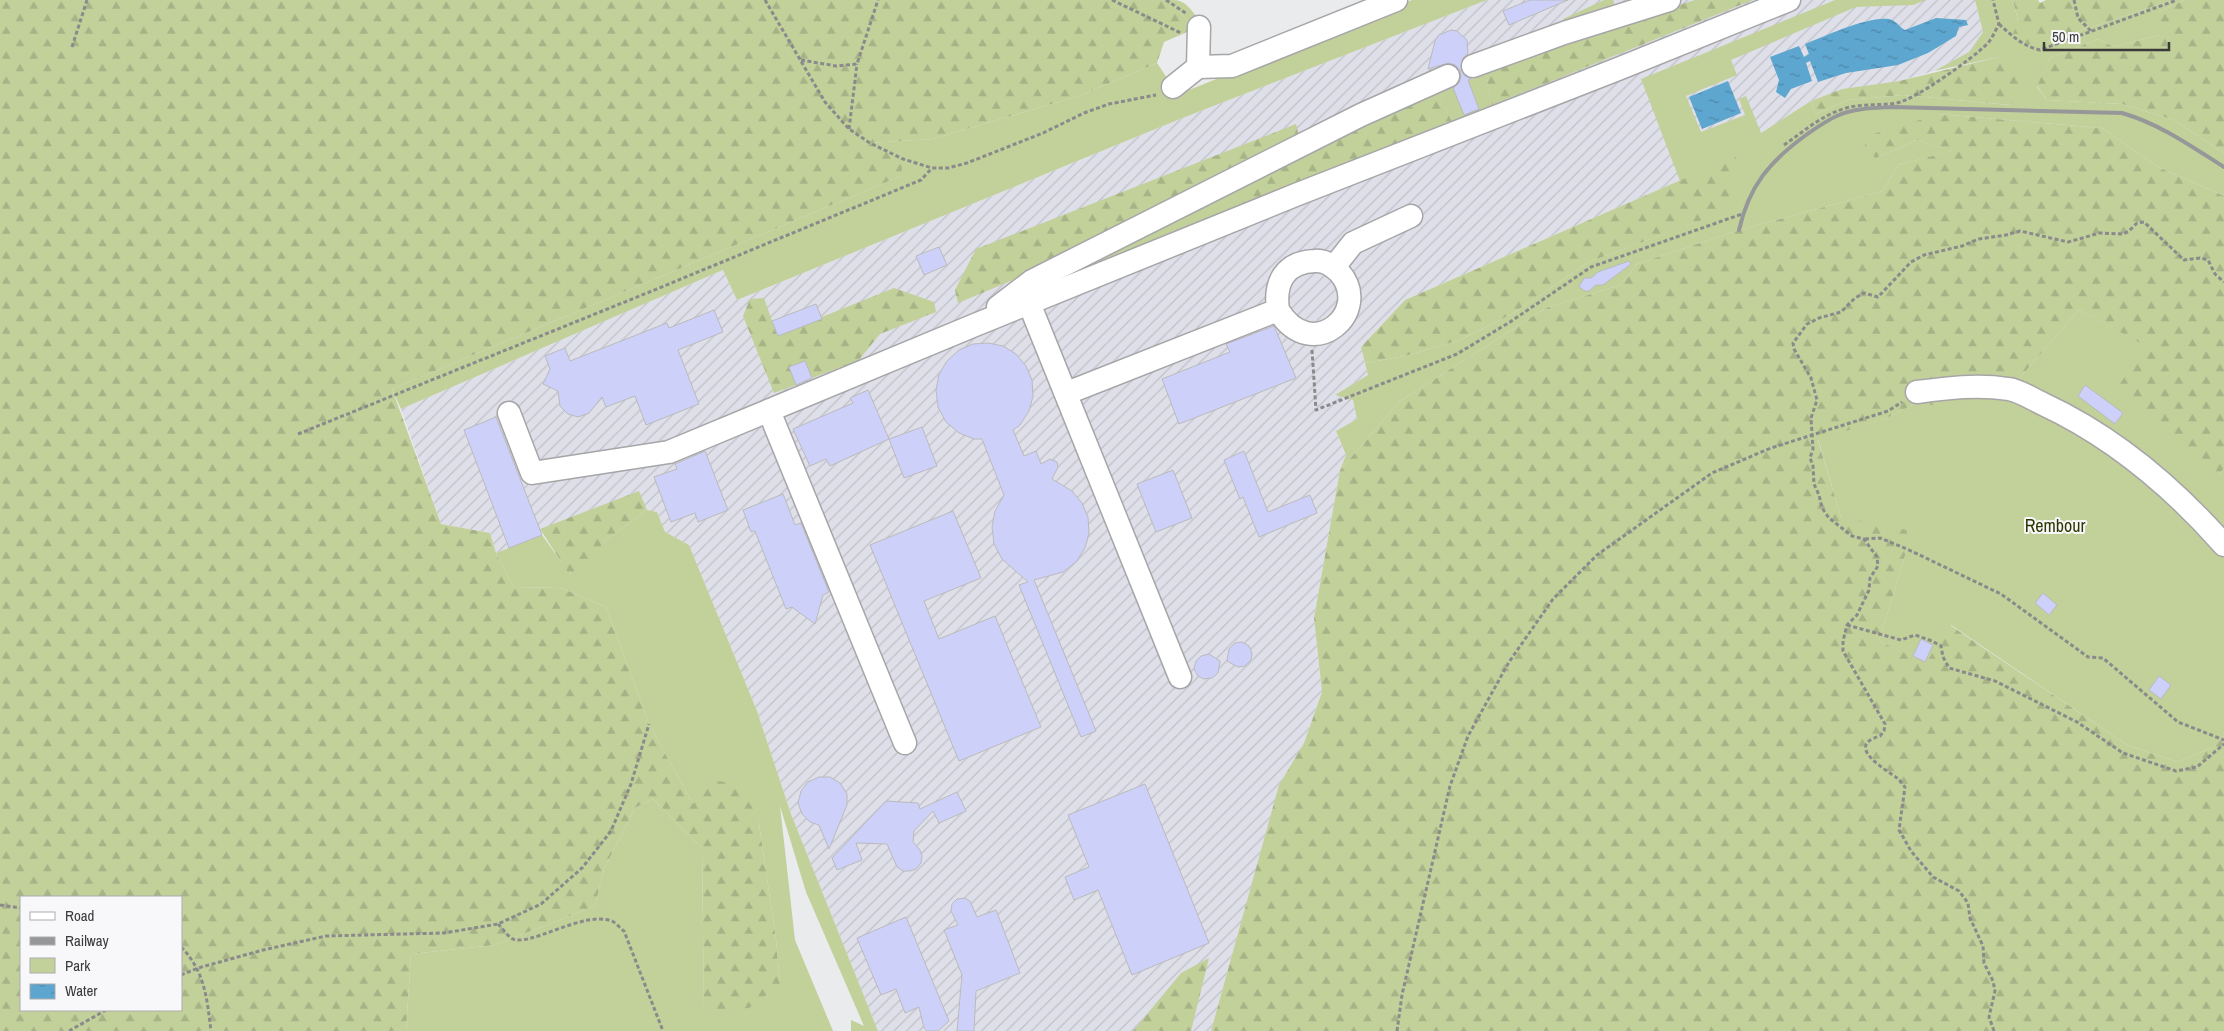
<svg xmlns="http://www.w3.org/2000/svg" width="2224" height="1031" font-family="'Archivo Narrow',sans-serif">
<defs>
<pattern id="industrial-furrows" width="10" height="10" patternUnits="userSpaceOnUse" patternTransform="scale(1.25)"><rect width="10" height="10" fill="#dedfe8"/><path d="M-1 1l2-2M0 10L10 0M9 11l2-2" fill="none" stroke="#bfc0c8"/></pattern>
<pattern id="forest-firs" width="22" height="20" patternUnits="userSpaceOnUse" patternTransform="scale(1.25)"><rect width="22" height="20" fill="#c2d09a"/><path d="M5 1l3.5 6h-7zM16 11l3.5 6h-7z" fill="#a7b386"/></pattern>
<pattern id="water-ripples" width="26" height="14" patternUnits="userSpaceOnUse" patternTransform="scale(1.25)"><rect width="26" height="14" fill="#5da6cf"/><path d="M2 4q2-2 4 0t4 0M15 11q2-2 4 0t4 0" fill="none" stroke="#4e88a9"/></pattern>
</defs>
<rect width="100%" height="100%" fill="#eaebed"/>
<path fill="url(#industrial-furrows)" d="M1487 0H1975L1983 32 1969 52 1934 71 1899 81 1842 89 1811 101 1760 134 1736 156 1405 300 1361 347 1368 375 1336 395 1353 400 1357 419 1336 431 1346 456 1340 470 1314 618 1322 692 1304 743 1279 786 1211 1031H878L791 814 757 711 689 545 665 532 657 512 647 510 639 492 541 529 542 535 496 553 490 533 441 524 401 409 723 270 737 300 1180 119Z"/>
<g fill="#c2d09a">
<path d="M1174 0C1187 0 1195 15 1202 25L1194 29 1172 3Z"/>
<path d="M1412 0H1487L1180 119 737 300 723 270 401 409 392 389 901 176 870 143 933 139 1079 96 1157 63 1173 87 1189 90Z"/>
<path d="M1604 0H1613L1616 9 1564 26 1563 19Z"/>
<path d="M1835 0H1926L1913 5 1856 7 1731 60 1737 75 1686 96 1701 132 1745 115 1739 99 1746 96 1761 133 1811 101 1816 114 1848 100 1903 95 2010 105 1999 57 1934 71 1969 52 1983 32 1975 0H2013L2018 21 2041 44 2173 0H2184L2159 12V35L2114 47 2098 39 2050 58 2037 87 2047 100 2122 104 2174 120 2224 153V196L2158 167 2102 128 1939 114 1876 158 1917 140 1952 151 1898 165 1883 191 1739 230 1637 264 1620 285 1546 308 1399 402 1340 470 1346 455 1336 431 1357 419 1353 400 1335 395 1368 375 1365 363 1405 356 1460 340 1512 314 1589 262 1730 209 1735 157 1680 181 1641 79Z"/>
<path d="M1485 74 1492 105 1452 122 1439 93Z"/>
<path d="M1232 190 1239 208 1038 292 1035 287Z"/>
<path d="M2079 310 2147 346 2219 474 2224 469V736L2214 747 2177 762 2127 745 1951 625 1926 664 1879 641 1907 549 1841 517 1818 439 1889 417 1918 402 1955 387 2010 389Z"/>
<path d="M647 510 657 512 665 532 689 545 757 711 791 814 878 1031H851V1020L864 1026 806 892 780 806 795 940 833 1031H406L411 954 495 945 595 906 604 869 635 808 653 799 702 848 704 1011 780 985 776 939 758 817 693 804 649 724 606 607 559 587 514 588 496 553 542 535 570 574 602 543Z"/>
</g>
<g fill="url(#forest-firs)" fill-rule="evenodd">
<path d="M0 0H1174L1172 3 1194 29 1164 42 1157 63 1079 96 933 139 871 143 903 159 901 176 392 389 441 524 490 533 496 553 514 588 559 587 606 607 649 724 693 804 710 780 738 784 758 817 776 939 780 985 749 1008 704 1012 702 848 653 799 635 808 604 869 595 906 495 945 411 954 406 1031H0ZM21 897H181V1010H21Z"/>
<path d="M1695 0H1753L1492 105 1485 74 1565 41Z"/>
<path d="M2013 0H2038L2040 3 2046 0H2173L2041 44H2028L2013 34 2018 21Z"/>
<path d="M2184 0H2224V153L2174 120 2122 104 2047 100 2037 86 2050 58 2098 39 2114 47 2159 35V12Z"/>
<path d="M1999 57 2012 66 2024 90 2011 105 1903 95 1848 100 1816 114 1811 101 1842 89 1899 81Z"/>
<path d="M1439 93 1452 122 1239 208 1232 190 1369 121Z"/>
<path d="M1939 114 2102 128 2158 167 2224 196V469L2219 474 2115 391 2146 346 2079 310 2010 389 1955 387 1946 408 1918 402 1889 417 1818 440 1841 517 1907 530V549L1879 641 1926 663 1950 625 2127 745 2177 762 2214 747 2224 736V1031H1211L1279 785 1304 743 1322 692 1314 618 1340 470 1399 402 1546 308 1620 285 1637 264 1739 230 1883 191 1898 165 1951 151 1917 140 1876 158 1864 150 1867 136Z"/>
<path d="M1296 124 1299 136 1025 275 958 303 955 290 976 249Z"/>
<path d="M1736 156 1731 209 1589 262 1512 314 1460 340 1405 356 1365 363 1361 347 1405 300Z"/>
<path d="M894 288 934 302 936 312 880 334 858 361 812 378 805 361 790 367 796 385 774 393 743 316 750 299 764 298 777 335Z"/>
<path d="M639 491 647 510 602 543 598 561 569 574 540 529Z"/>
<path d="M1209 958 1191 1031H1133L1181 973Z"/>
</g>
<g fill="url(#water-ripples)">
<path d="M1936 18 1966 20 1968 25 1959 27 1956 36 1928 53 1898 65 1846 73 1818 82 1810 61 1806 63 1812 81 1791 89 1785 98 1776 92 1779 80 1770 57 1799 46 1804 57 1809 54 1805 44C1825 36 1868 16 1889 19 1896 20 1899 27 1905 30Z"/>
<path d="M1728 81 1741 113 1702 129 1689 97Z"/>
</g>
<g fill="#cdd1fa" stroke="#bababc">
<path d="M1530 0H1568L1509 25 1503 11Z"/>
<path d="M1451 30 1457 31 1467 40 1468 54 1463 58 1461 70 1465 76 1471 79 1468 80 1479 109 1464 115 1453 88 1459 83 1461 77 1460 70 1455 65 1449 63 1428 69 1435 41 1439 35Z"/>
<path d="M939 247 947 265 924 275 916 256Z"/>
<path d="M1629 261 1631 264 1603 285H1596L1589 291H1585L1579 287 1584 278H1591L1598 272Z"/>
<path d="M816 304 822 319 778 336 772 321Z"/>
<path d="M714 310 723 332 678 350 699 404 646 425 635 396 606 407 602 397 589 413 578 417 568 414 560 406 558 391 543 384 550 369 545 356 565 348 570 361 667 323 669 328Z"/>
<path d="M1274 326 1296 378 1179 424 1162 379 1230 352 1226 344Z"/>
<path d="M988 343 1003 346 1016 354 1026 366 1032 380 1033 396 1029 411 1020 425 1013 430 1024 456 1036 451 1041 464 1050 459 1057 462 1058 467 1052 479 1072 491 1082 503 1088 517 1089 533 1085 548 1076 562 1063 572 1034 580 1096 731 1081 737 1019 585 1028 582 1002 559 994 544 992 527 995 511 1004 495 982 439H974L959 433 946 422 938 407 936 390 939 374 947 361 959 350 973 344Z"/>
<path d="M805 361 812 378 796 385 789 367Z"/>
<path d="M2085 385 2123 413 2115 424 2078 396Z"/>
<path d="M868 390 889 439 830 466 826 459 810 466 793 429 853 403 850 398Z"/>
<path d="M496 417 542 535 509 548 464 430Z"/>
<path d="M922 427 937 466 904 478 889 439Z"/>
<path d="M705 451 728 510 698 522 695 513 671 522 654 477 677 469 675 464Z"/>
<path d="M1244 451 1268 512 1310 495 1317 513 1259 537 1243 497 1240 499 1224 460Z"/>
<path d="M1173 470 1192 518 1156 532 1137 484Z"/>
<path d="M783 494 795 525 801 523 829 592 823 595 815 624 792 607 786 609 755 531 751 532 743 510Z"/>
<path d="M953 511 981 578 924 601 939 639 995 616 1041 727 959 761 870 545Z"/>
<path d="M2043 593 2057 605 2049 615 2035 603Z"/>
<path d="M1921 639 1933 645 1925 662 1913 656Z"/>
<path d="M1242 642 1249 646 1252 653 1251 660 1245 666 1238 667 1227 661 1229 649 1235 643Z"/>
<path d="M1209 654 1220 661 1218 673 1212 678 1204 679 1198 676 1194 669 1196 661 1201 656Z"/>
<path d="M2159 676 2171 685 2161 699 2149 690Z"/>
<path d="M819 777H830L840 783 847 794V805L829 849 819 825 810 822 802 814 798 803 801 791 808 782Z"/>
<path d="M1145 784 1209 943 1132 975 1098 890 1074 900 1065 877 1089 867 1068 815Z"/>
<path d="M957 792 966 811 939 823 933 811 914 831 913 842 920 850 922 856 921 863 916 869 910 871H903L897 867 887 844 856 843 862 860 837 870 832 858 886 801 918 803 920 809Z"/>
<path d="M964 898 970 901 977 917 996 910 1020 973 976 991 974 1031H957L962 975 944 930 958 925 951 911 952 904 957 899Z"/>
<path d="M906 917 949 1021 938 1031H927L924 1028 919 1007 905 1013 896 989 881 995 857 938Z"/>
</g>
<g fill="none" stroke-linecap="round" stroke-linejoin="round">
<defs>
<g id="minor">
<path d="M1199 27 1198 67 1232 66 1396 0"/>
<path d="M1473 66 1564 33 1669 0"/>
<path d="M1173 87 1198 67"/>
<path d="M1334 267 1353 243 1411 216"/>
<path d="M1029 303 1180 677"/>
<path d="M998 307 1032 281 1361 115 1448 76"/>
<path d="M1917 392C1947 388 1978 384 2008 389 2019 390 2032 399 2043 404 2114 437 2172 486 2224 545"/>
<path d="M1067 393 1278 310C1274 282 1285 262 1315 261 1324 260 1333 266 1339 272 1374 311 1312 366 1278 310"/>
<path d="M769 411 905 743"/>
<path d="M509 413 532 473 669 452 975 325 1298 194 1618 69 1789 0"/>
</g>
</defs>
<use href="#minor" stroke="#a6a6a9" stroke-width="25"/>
<g stroke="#8a8a8c" stroke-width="3" stroke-dasharray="4 2.5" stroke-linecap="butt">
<path d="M765 0 825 102 849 129 870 143 903 159 932 168H948L967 163 1043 133 1084 113 1109 104 1156 95"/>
<path d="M1112 0 1181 33"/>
<path d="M1166 0 1187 14"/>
<path d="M2074 0 2078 18 2092 32"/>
<path d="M1999 24C2012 36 2023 46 2040 50L2177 0"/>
<path d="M72 47 87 0"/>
<path d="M801 60 836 66 857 64 878 0"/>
<path d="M849 129 857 64"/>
<path d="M1784 145C1803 132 1821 116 1843 109 1861 103 1879 106 1897 103 1916 99 1972 59 1987 44 1992 39 1995 31 1999 24L1993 0"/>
<path d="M1312 350 1316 410 1457 354 1510 322 1591 267 1742 214"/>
<path d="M298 434 647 293 921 180 932 168"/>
<path d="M1865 539 1880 538 1907 549 2001 594 2088 657 2103 658 2178 722 2224 740"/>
<path d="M1847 625 1901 640 1915 635 1932 641 1941 646 1943 657 1949 668 1995 681 2077 722 2123 753 2176 771 2197 767 2224 744"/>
<path d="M0 905 21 908"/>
<path d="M498 924C502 928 506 934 511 938 528 949 582 910 612 921 616 923 620 928 624 931L663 1031"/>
<path d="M181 947C205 971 207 999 211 1031"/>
<path d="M181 975 198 968 263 950 326 936 444 933 498 924 541 904 582 868 611 831 631 784 649 724"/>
<path d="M69 1031 106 1010"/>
<path d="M1397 1031 1402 995 1450 786 1468 736 1509 662 1553 599 1597 555 1712 473 1771 448 1888 411 1902 402"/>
<path d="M1994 1031 1989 1017 1995 991 1993 981 1984 963 1983 946 1970 918 1968 903 1959 891 1933 877 1911 851 1899 830 1905 787C1902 784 1900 780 1897 778 1885 769 1844 746 1880 736L1884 731 1885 724 1843 651V641L1847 625 1857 615 1869 590 1870 578 1878 566 1877 557 1864 539 1852 536 1829 518 1822 508 1819 495 1814 484 1813 466 1810 458 1813 449 1811 418 1817 400 1811 378 1794 349 1793 343 1807 324 1819 318 1841 312 1855 298 1864 293 1878 297 1911 262 1924 255 1962 246 1979 239 2006 235 2020 231 2068 242 2100 233 2123 234 2129 231 2137 223 2144 222 2184 260 2200 258 2208 260 2215 274 2224 282"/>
</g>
<use href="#minor" stroke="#fff" stroke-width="22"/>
<path stroke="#969799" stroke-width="4" d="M1739 230C1749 186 1769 162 1806 135 1816 128 1827 120 1839 115 1855 108 1875 108 1892 107L2122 113C2160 124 2191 146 2224 167"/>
</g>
<g text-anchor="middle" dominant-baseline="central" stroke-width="4" stroke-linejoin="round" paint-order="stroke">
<g font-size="18" fill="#2d3700" stroke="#f8f8fa">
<text x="2055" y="525">Rembour</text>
</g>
</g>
<rect x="20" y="896" width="162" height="115" fill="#f8f8fa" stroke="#acacae"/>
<rect x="30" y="912" width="25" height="8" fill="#ffffff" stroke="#acacae"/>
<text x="65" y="921" font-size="15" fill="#3a3a3b">Road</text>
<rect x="30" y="937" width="25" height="8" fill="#969799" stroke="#acacae"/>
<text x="65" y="946" font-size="15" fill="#3a3a3b">Railway</text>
<rect x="30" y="958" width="25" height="15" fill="#c2d09a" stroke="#acacae"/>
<text x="65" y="971" font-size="15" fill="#3a3a3b">Park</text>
<rect x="30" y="984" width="25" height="15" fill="url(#water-ripples)" stroke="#acacae"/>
<text x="65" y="996" font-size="15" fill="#3a3a3b">Water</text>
<path d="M2044 42v8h125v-8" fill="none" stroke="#3a3a3b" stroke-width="2.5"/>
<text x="2052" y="42" font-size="15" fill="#3a3a3b" stroke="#f8f8fa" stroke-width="4" paint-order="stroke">50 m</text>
</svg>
